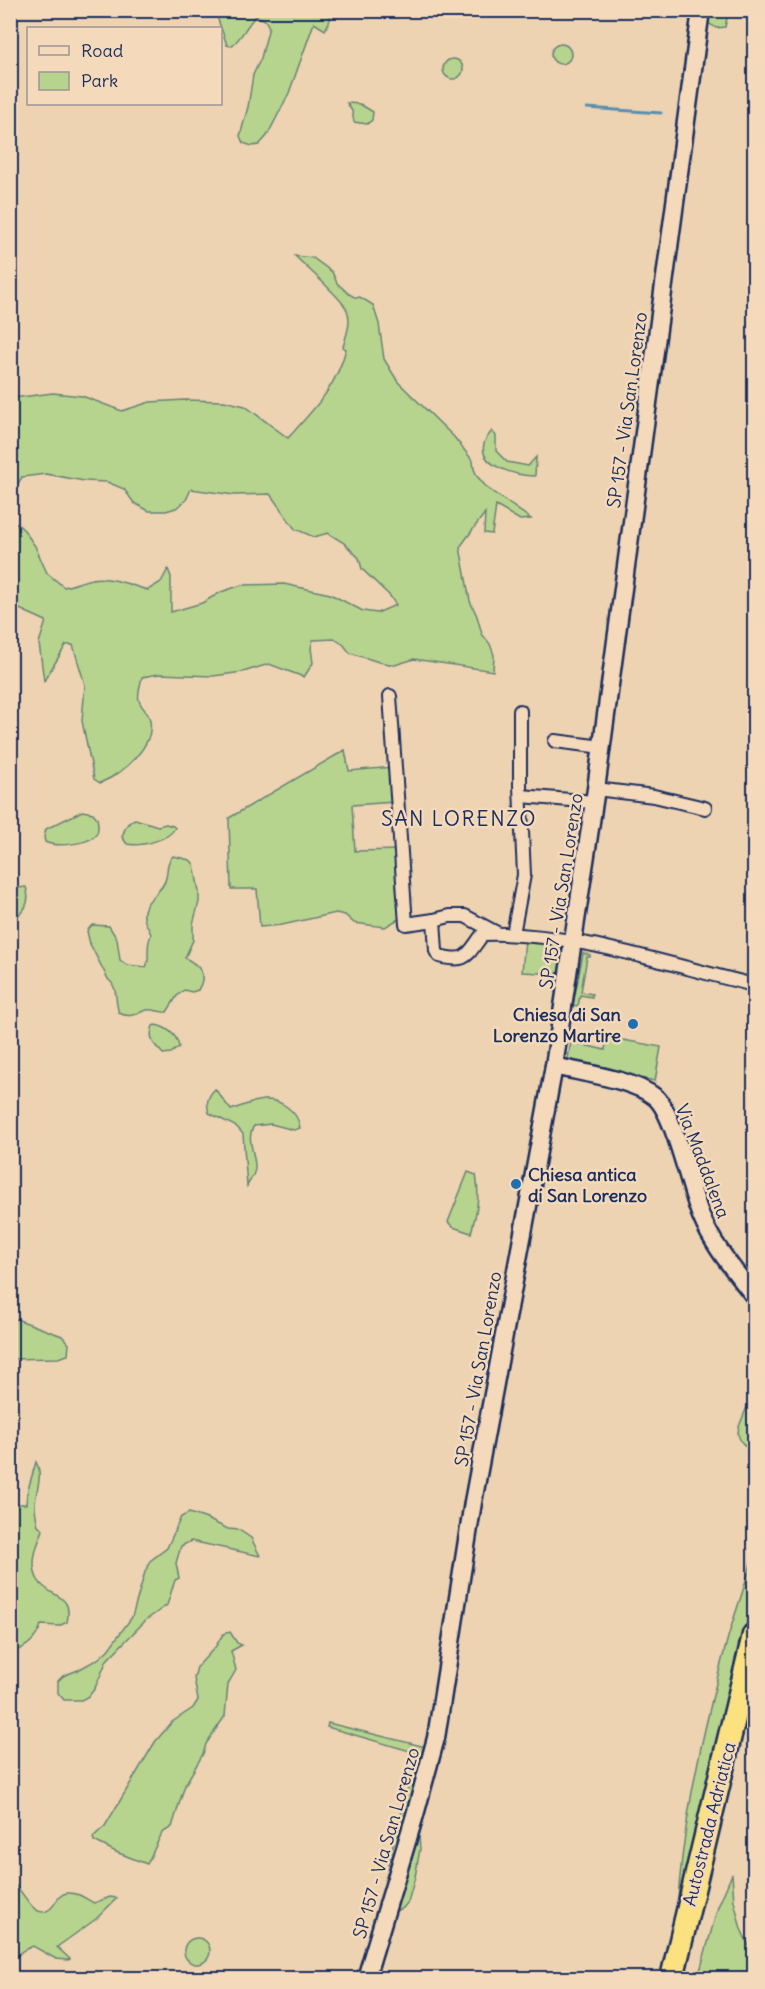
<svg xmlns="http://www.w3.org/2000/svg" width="765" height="1989" font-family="Delius,sans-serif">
<rect width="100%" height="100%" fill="#edd3b1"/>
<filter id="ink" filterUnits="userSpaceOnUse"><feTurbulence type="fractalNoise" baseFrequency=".0167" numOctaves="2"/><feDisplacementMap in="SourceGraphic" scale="12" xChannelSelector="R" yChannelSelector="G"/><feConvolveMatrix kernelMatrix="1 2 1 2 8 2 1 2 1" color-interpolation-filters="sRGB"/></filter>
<g filter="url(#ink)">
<g fill="#b6d48d" stroke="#688276" stroke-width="1.5">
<path d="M215 11H331L330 20 325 30 314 23 289 93 267 136 259 145 252 146 243 143 240 136 248 107 253 75 261 58 269 27 265 20 256 16C246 25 242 39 231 46L227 45Z"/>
<path d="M709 11H725L727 18 725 27 716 28 707 22Z"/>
<circle cx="561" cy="54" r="10"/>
<circle cx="453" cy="69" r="10"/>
<path d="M347 103 360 104 373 112 372 120 367 124 354 122 352 111Z"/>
<path d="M295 256 313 258 332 272 337 283 349 294 356 298 360 297 373 305 379 324 384 359 398 382 454 437 473 461 474 469 477 476 487 488 531 519 520 520 496 506 492 534 484 533 485 513 460 547 470 601 477 616 482 634 490 644 494 655 493 671 414 659 395 665 379 662 350 653 343 644 335 639 313 640 311 648 313 663 304 677 269 664 243 672 213 676 159 674 142 677C141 683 137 694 139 700 140 706 147 711 149 717 158 745 122 774 100 783L94 779 82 721 85 685 73 645H66L44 681 39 643 46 621 15 607 10 585 11 518 24 530 35 546 47 573 64 587C74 585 82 581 92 579 106 575 133 586 148 590L161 582 168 569 171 577V612L202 603 221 592 242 585 284 584 330 594 363 611 377 613 396 605 390 596 362 569 359 558 344 543 328 533 314 537 295 529 270 494 234 495 191 489 186 500 176 508 166 511H149L134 503 124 489 107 482 84 481 46 474 22 477 13 492 11 502 10 400 13 398 53 393 82 396 122 411 150 402 185 400 224 401 245 406 288 438C314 409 336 388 346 349L343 347C346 336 352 322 347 310 343 299 305 266 295 256Z"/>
<path d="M492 431 496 436V451L507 462 528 466 536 457 535 476C519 476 478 467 484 444 485 439 489 435 492 431Z"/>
<path d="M345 750 349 771 393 767 395 802 352 805 355 851 399 850 402 917 385 927 354 923 345 915 336 913 282 925 260 927 257 889H231L229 818Z"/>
<path d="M82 811 93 813 97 818C98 823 99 829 97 833 91 845 55 847 45 842L44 837 46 829Z"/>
<path d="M135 819 158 826 166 824 173 826 175 828C169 840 140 847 127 844L122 837C125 828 127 822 135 819Z"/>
<path d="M173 856 190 860 194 864 199 892V902L193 924V940L185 958C199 965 208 974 198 990L192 992 184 990 177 996 167 1012C161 1013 154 1009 147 1010 136 1013 131 1019 119 1013 114 1000 119 988 108 979L90 944 87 931 92 925 109 926 117 939 120 960 127 965 146 967C151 959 145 947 151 935 150 929 145 924 144 918 141 899 163 894 166 878 168 869 166 863 173 856Z"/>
<path d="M26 887C31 902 25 914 11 918V899L18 888Z"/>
<path d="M525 940 567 943 562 974 522 972Z"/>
<path d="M583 953 590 955V957H587L581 992 592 994V997L580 995 578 1006 573 1005Z"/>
<path d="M155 1025C166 1027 177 1034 179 1047L171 1053 163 1054C154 1044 148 1040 153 1026Z"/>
<path d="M607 1037 661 1047 655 1081 567 1063 571 1042 605 1050Z"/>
<path d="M215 1089 231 1110C251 1103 269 1093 287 1107 294 1112 299 1119 300 1128L294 1130 271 1124 254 1126C245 1139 256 1154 255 1169 254 1175 250 1181 247 1186L243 1134 237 1127 209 1113C206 1103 207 1097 215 1089Z"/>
<path d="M468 1172 476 1175C480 1198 477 1211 471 1233L453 1227 448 1222Z"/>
<path d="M11 1317 62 1336 69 1344 68 1355 58 1358 11 1359C14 1350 10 1328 11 1317Z"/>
<path d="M754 1402V1456C732 1434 736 1434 747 1407Z"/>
<path d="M36 1462C44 1476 35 1491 35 1506 35 1512 37 1520 38 1526L43 1530C37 1545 29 1564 38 1580 48 1598 74 1592 67 1622L59 1626 41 1625C36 1640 27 1647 13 1652L10 1651 11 1504H26L27 1493Z"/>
<path d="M189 1513 207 1519 228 1529 239 1530 251 1538 260 1556 191 1541 181 1546 176 1563 179 1578 175 1580 167 1605 146 1620 107 1660 95 1688 89 1696 81 1700H64L58 1693V1681L63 1676 78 1670 98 1659 108 1650 132 1617 145 1572 150 1561 167 1548 181 1517Z"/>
<path d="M754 1550V1593L677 1915C682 1822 703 1731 727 1641 735 1611 748 1581 754 1550Z"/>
<path d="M230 1632 237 1643 242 1645 231 1651 236 1670 228 1684 225 1716 206 1744 203 1754 185 1785 172 1827 162 1833 147 1864 116 1852 94 1841 93 1837 105 1826 155 1742 172 1722 193 1708 198 1700 194 1678 197 1667 216 1646 223 1634Z"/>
<path d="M328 1723 426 1747 396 1869 388 1864 417 1753 327 1727Z"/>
<path d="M428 1799 419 1836 420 1849 415 1877 408 1902 403 1908 395 1911Z"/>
<path d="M732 1874 734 1901 741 1929 749 1946 754 1953V1971L746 1978H698L718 1907Z"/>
<path d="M10 1877C13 1883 17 1887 21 1892 28 1901 37 1919 50 1909 57 1903 58 1894 67 1893 78 1892 86 1899 94 1903L110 1897 117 1898 96 1919 57 1947 70 1959 68 1960 56 1959 33 1946 22 1951 11 1963Z"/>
<circle cx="197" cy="1951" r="13"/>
</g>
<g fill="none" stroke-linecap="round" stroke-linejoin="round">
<path stroke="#598eae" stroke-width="3" d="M587 108 661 113"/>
<defs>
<g id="street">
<path d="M390 696 406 924 434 920 450 916H465L497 933"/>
<path d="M555 741 602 747"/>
<path d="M596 789 654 796 705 808"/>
<path d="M521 796 595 802"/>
<path d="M434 920 436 951 439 956C468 963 466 956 483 934 572 931 668 965 754 985"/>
<path d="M513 934 524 875 520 787V711"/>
</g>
<g id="secondary">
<path d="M554 1066C582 1073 633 1079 655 1097 674 1112 690 1190 701 1216 713 1246 735 1271 754 1296"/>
<path d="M366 1978 415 1815 436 1738 473 1502 554 1066 596 789 701 10"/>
</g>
<path id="highway" d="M672 1978 754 1635"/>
</defs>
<use href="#street" stroke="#1b2f5e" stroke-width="16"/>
<use href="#secondary" stroke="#1b2f5e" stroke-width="21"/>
<use href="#highway" stroke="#1b2f5e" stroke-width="27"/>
<use href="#street" stroke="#f4d9bb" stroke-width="12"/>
<use href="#secondary" stroke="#f4d9bb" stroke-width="16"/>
<use href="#highway" stroke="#fbe180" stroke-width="22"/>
</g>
</g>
<g fill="#1f6fb2" stroke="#f4d9bb" stroke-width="2">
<circle cx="633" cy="1024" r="6"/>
<circle cx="516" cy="1184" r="6"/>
</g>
<g text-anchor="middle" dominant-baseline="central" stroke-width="5" stroke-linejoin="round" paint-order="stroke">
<g font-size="18" fill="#1b2f5e" stroke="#f4d9bb">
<text transform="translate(627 410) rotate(-82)">SP 157 - Via San Lorenzo</text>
<text transform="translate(561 891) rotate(-81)">SP 157 - Via San Lorenzo</text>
<text transform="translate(703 1161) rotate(69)">Via Maddalena</text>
<text transform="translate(478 1369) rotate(-80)">SP 157 - Via San Lorenzo</text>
<text transform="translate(709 1824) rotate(-76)">Autostrada Adriatica</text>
<text transform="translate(386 1843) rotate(-74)">SP 157 - Via San Lorenzo</text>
</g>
<g font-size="18" font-weight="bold" fill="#1b2f5e" stroke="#f4d9bb" text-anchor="end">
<text x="621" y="1014">Chiesa di San<tspan x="621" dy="21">Lorenzo Martire</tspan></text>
<text x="528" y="1174" text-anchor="start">Chiesa antica<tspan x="528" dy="21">di San Lorenzo</tspan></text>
</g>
<g font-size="21" letter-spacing="1.5" fill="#1b2f5e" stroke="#f4d9bb">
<text x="459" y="818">SAN LORENZO</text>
</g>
</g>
<rect width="765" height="1989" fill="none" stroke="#f4d9bb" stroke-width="36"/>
<rect x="18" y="18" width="729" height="1953" fill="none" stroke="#1b2f5e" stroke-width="2" filter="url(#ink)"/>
<rect x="27" y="27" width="195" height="78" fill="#f4d9bb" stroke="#9d9596" stroke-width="1.5"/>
<rect x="39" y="46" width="30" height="9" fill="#f4d9bb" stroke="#9d9596" stroke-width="1.5"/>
<text x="81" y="57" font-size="18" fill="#1b2f5e">Road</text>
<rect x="39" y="72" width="30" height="18" fill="#b6d48d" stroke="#9d9596" stroke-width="1.5"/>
<text x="81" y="87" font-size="18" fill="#1b2f5e">Park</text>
</svg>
